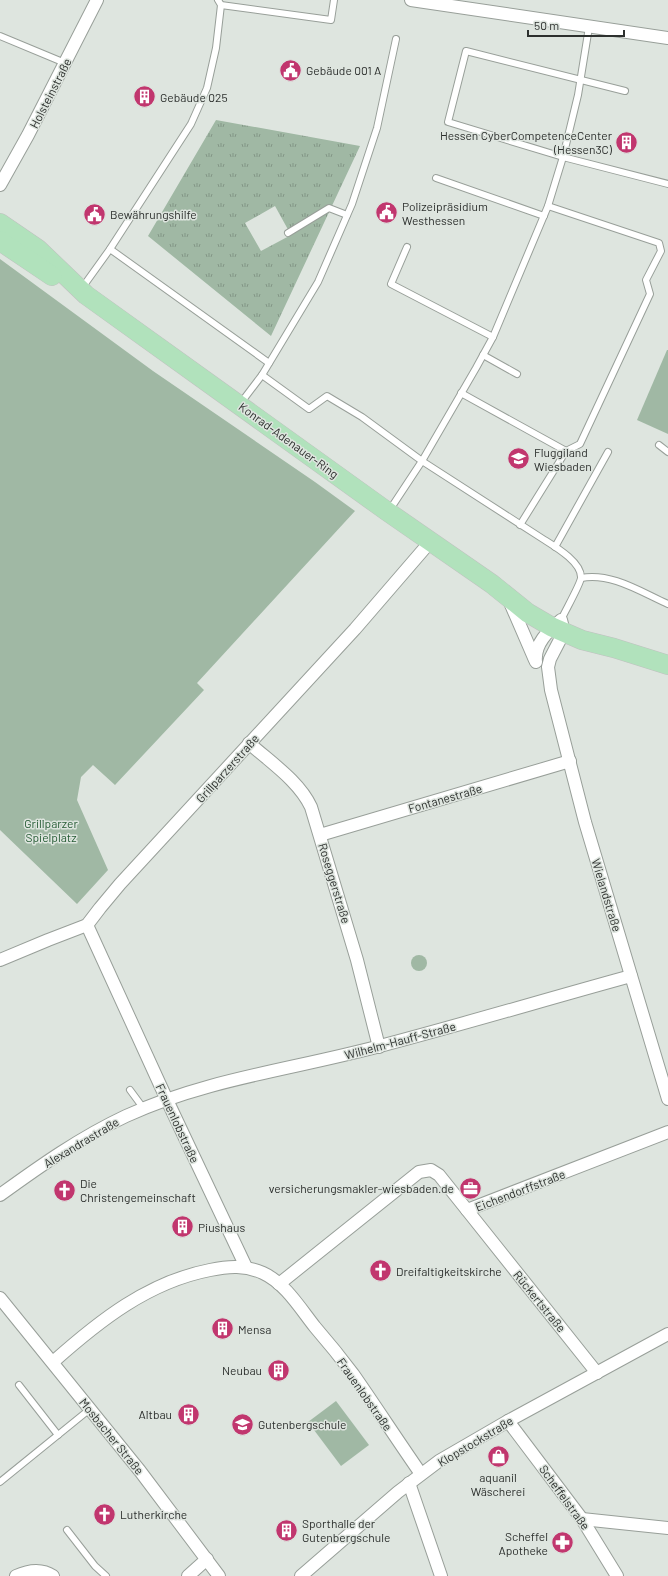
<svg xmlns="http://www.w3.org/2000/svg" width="668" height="1576" font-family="Barlow,sans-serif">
<defs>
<pattern id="grass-tufts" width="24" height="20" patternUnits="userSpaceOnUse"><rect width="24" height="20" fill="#a0b8a4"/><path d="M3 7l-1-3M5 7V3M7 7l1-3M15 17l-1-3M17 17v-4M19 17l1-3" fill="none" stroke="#839686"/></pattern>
</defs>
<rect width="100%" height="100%" fill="#dee5df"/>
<path fill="url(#grass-tufts)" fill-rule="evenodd" d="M216 120 360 146 271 336 148 236ZM275 206 291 235 261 251 245 223Z"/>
<g fill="#a0b8a4">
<path d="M0 259 153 371 315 482 355 511 197 683 204 690 115 785 93 765 81 777 77 800 108 870 77 904 0 830Z"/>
<path d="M667 350H668V434L637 420Z"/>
<circle cx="419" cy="963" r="8"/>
<path d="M336 1401 369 1445 341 1466 308 1422Z"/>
</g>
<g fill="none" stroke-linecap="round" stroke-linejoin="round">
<defs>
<g id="lane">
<path d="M221 5 331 20 334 0"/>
<path d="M0 36 65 63"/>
<path d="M396 39 377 128 352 204 318 282 262 375 309 409 327 396 362 417 422 461 476 368 493 337 548 206 563 157 578 95 589 27"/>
<path d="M625 91 466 51 448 122 563 157 668 184"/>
<path d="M436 178 544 216"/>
<path d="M288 233 329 208 347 215"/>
<path d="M407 247 391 284 493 337"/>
<path d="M110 249 269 363"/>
<path d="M82 288 110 249 191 124 207 88 216 48 221 5 218 0"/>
<path d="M483 355 517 374"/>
<path d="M461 393 566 451"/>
<path d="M240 404 262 375"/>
<path d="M659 445 668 452"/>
<path d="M389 511 422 461 543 539C554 546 582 562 581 578 580 585 565 611 561 620"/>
<path d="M520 525 566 451 580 444 650 294 646 280 661 251 659 243 548 206"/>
<path d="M555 547 608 452"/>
<path d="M581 578C611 572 641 592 668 604"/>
<path d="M130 1090 144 1109"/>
<path d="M19 1385 58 1435"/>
<path d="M0 1482 90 1409"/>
<path d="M67 1530 95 1566 106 1576"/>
</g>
<g id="street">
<path d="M411 0 668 38"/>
<path d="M0 185 28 135 97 0"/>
<path d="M509 600 535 660"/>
<path d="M536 662C534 644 548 631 561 620L564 632 550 659 548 667 551 690 585 822 668 1099"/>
<path d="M249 743C270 762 299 781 311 807L357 960 379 1047"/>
<path d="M320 835 570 761"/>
<path d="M87 925 167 1100 246 1267"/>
<path d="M0 960 48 940 87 925 100 908 120 884 355 629 430 542"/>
<path d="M0 1195C40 1166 81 1137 126 1116 206 1079 295 1069 380 1046 464 1024 547 999 631 976"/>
<path d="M467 1210 597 1373"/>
<path d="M279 1284 419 1172 431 1170 439 1175 467 1210 668 1132"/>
<path d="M0 1298 140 1471 219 1576"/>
<path d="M53 1362C99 1321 148 1282 210 1270 229 1266 245 1265 263 1273 285 1283 300 1308 315 1327 328 1342 341 1358 353 1374 376 1407 398 1441 421 1474"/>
<path d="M508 1421 582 1519 617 1576"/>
<path d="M409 1483 441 1576"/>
<path d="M582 1519 668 1528"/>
<path d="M16 1576C29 1570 41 1568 53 1576"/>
<path d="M188 1576 207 1559"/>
<path d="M301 1576 398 1492 439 1461 508 1421 668 1334"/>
</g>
<g id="primary">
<path d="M0 223 38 249 86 295 388 512 492 584 528 613 552 627 582 640 614 648 668 665"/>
<path d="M0 241 52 276"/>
</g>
</defs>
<use href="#lane" stroke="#989f99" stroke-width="8"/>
<use href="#street" stroke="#989f99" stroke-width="14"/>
<use href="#primary" stroke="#c0c1c0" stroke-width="20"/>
<use href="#lane" stroke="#fff" stroke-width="6"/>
<use href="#street" stroke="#fff" stroke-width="12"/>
<use href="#primary" stroke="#b1e2bc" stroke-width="19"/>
</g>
<defs>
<symbol id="civic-disc" viewBox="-11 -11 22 22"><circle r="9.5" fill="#c1366e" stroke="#dee5df"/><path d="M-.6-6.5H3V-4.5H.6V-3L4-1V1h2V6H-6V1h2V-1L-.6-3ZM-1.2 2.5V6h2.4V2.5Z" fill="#fff"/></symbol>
<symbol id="building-disc" viewBox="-11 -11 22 22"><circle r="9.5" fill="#c1366e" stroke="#dee5df"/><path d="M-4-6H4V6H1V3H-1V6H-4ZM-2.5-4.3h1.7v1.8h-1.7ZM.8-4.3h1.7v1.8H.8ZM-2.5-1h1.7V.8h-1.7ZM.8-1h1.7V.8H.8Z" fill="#fff"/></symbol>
<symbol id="school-disc" viewBox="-11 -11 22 22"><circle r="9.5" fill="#c1366e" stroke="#dee5df"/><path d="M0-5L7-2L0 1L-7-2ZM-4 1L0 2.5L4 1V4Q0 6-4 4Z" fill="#fff"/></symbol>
<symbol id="office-disc" viewBox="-11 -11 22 22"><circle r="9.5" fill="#c1366e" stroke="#dee5df"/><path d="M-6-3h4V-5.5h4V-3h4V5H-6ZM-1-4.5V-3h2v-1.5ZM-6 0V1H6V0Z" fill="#fff"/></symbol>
<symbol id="church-disc" viewBox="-11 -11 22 22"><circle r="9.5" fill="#c1366e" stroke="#dee5df"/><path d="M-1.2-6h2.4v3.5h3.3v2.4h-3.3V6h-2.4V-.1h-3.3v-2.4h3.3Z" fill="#fff"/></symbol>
<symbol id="shop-disc" viewBox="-11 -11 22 22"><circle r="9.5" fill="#c1366e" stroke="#dee5df"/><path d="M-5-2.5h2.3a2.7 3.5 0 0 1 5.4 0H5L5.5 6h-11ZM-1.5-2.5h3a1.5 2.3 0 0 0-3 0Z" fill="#fff"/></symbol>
<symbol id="pharmacy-disc" viewBox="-11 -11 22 22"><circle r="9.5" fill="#c1366e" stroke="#dee5df"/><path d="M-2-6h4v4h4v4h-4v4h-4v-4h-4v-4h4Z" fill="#fff"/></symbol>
</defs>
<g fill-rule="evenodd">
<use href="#civic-disc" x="278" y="58" width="25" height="25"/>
<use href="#building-disc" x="132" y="84" width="25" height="25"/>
<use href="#building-disc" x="614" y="130" width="25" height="25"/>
<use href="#civic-disc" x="374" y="200" width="25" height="25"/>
<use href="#civic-disc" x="82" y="202" width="25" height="25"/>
<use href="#school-disc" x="506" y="446" width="25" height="25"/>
<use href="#office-disc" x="458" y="1176" width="25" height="25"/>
<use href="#church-disc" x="52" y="1178" width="25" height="25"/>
<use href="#building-disc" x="170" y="1214" width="25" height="25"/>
<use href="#church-disc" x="368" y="1258" width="25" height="25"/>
<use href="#building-disc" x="210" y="1316" width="25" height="25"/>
<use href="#building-disc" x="266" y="1358" width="25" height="25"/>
<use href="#building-disc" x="176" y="1402" width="25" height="25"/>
<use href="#school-disc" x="230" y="1412" width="25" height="25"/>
<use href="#shop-disc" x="486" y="1444" width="25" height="25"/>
<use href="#church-disc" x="92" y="1502" width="25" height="25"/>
<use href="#building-disc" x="274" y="1518" width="25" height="25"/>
<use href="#pharmacy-disc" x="550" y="1530" width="25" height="25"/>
</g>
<g text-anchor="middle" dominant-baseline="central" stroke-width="3" stroke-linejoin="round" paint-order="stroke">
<g font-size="12" fill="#2d302e" stroke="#dee5df" text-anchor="start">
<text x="306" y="70">Gebäude 001 A</text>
<text x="160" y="97">Gebäude 025</text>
<text x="612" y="135" text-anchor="end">Hessen CyberCompetenceCenter<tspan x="612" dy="14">(Hessen3C)</tspan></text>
<text x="402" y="206">Polizeipräsidium<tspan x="402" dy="14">Westhessen</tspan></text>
<text x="110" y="214">Bewährungshilfe</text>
<text x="534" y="452">Fluggiland<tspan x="534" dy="14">Wiesbaden</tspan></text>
<text x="80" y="1183">Die<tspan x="80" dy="14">Christengemeinschaft</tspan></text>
<text x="454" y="1188" text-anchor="end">versicherungsmakler-wiesbaden.de</text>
<text x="198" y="1227">Piushaus</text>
<text x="396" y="1271">Dreifaltigkeitskirche</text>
<text x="238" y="1329">Mensa</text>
<text x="262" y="1370" text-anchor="end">Neubau</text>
<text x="172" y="1414" text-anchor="end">Altbau</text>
<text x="258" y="1424">Gutenbergschule</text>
<text x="498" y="1477" text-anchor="middle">aquanil<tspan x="498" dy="14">Wäscherei</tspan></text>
<text x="120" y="1514">Lutherkirche</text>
<text x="302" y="1523">Sporthalle der<tspan x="302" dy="14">Gutenbergschule</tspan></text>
<text x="548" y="1536" text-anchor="end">Scheffel<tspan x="548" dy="14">Apotheke</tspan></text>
</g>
<g font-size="12" fill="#2d302e" stroke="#dee5df">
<text transform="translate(50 93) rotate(-63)">Holsteinstraße</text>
<text transform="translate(289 440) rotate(36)">Konrad-Adenauer-Ring</text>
<text transform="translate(227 768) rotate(-48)">Grillparzerstraße</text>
<text transform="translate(445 798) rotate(-16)">Fontanestraße</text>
<text transform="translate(335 883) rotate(73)">Roseggerstraße</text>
<text transform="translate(607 895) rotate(73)">Wielandstraße</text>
<text transform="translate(400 1040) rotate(-15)">Wilhelm-Hauff-Straße</text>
<text transform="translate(178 1123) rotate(65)">Frauenlobstraße</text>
<text transform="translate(81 1142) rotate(-31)">Alexandrastraße</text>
<text transform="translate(520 1190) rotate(-21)">Eichendorffstraße</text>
<text transform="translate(540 1301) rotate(51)">Rückertstraße</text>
<text transform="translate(365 1394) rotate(55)">Frauenlobstraße</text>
<text transform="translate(112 1436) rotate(51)">Mosbacher Straße</text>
<text transform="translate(475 1441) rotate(-31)">Klopstockstraße</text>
<text transform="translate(565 1497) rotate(54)">Scheffelstraße</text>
</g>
<g font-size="12" fill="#255b34" stroke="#dee5df">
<text x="51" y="823">Grillparzer<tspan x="51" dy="14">Spielplatz</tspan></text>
</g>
</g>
<path d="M528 30v6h96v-6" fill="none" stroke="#2d302e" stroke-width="2"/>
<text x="534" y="30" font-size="12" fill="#2d302e" stroke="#dee5df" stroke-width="3" paint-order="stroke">50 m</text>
</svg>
